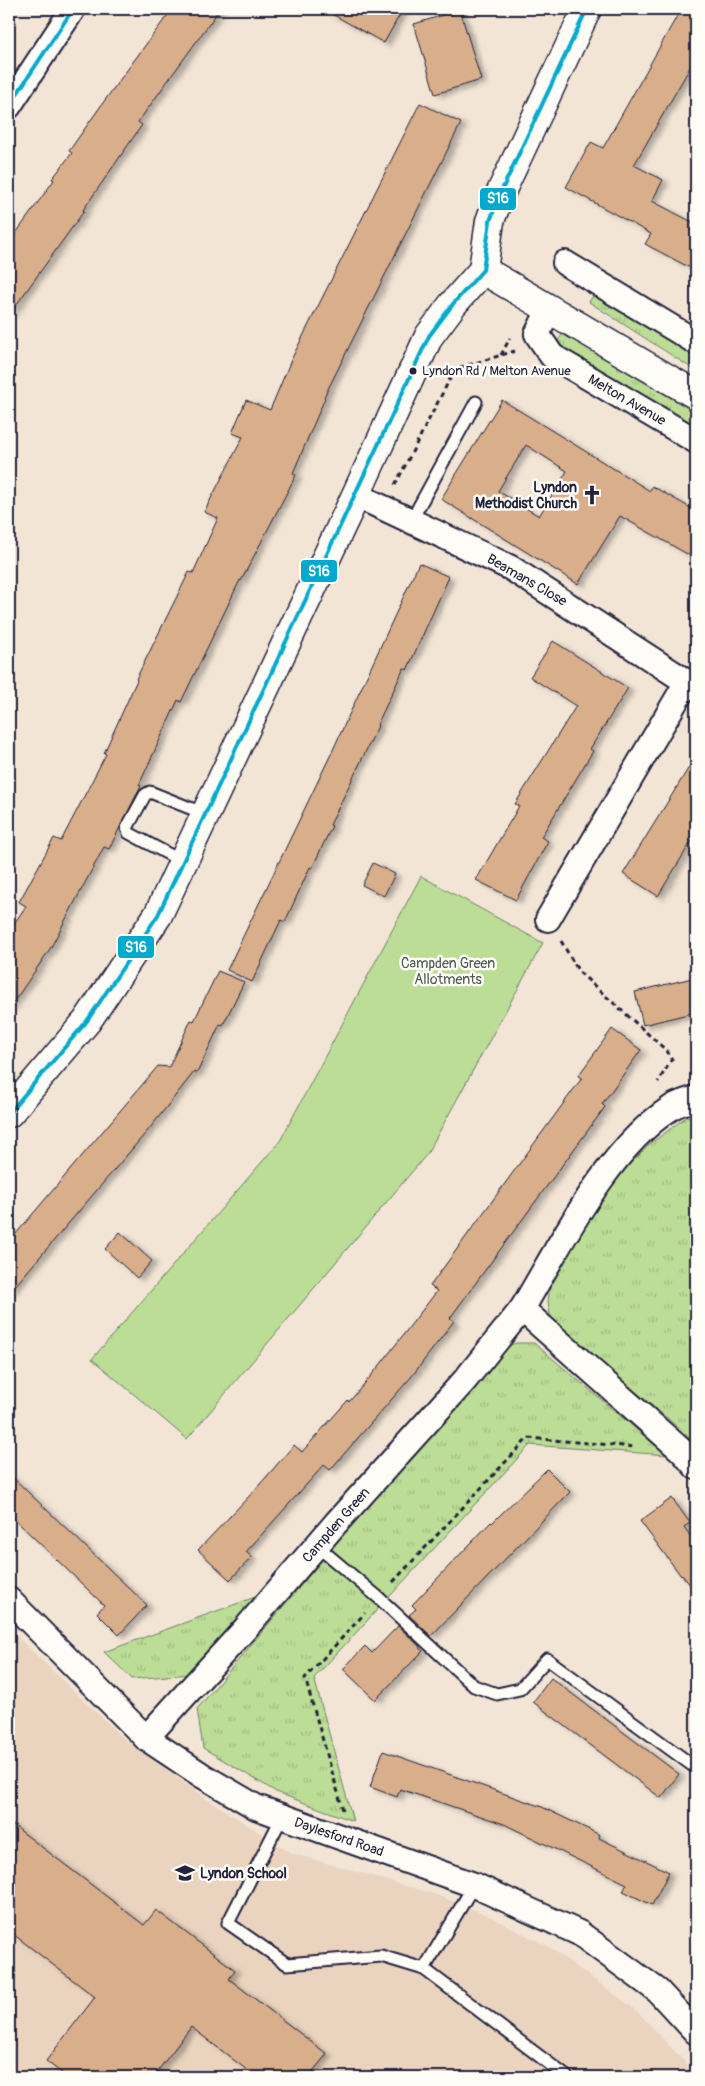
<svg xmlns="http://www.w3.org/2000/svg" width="705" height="2086" font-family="Pangolin,sans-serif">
<defs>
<pattern id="grass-tufts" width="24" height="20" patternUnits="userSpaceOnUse" patternTransform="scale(1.25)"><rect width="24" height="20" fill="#bbdd96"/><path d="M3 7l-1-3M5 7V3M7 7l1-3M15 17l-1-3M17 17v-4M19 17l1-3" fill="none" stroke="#a0bd82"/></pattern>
<filter id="shadow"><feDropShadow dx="5.5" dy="3" stdDeviation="2.5" flood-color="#0004"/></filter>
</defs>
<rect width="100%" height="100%" fill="#f2e5d6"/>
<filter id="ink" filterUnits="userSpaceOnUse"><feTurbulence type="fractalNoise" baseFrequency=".02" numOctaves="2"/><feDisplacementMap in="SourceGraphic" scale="10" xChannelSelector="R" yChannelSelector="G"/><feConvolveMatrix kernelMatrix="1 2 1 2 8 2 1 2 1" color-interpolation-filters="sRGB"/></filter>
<g filter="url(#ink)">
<path fill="#ead4bf" d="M9 1629 122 1737 207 1799 291 1853 431 1893 485 1914 549 1947 636 2010 696 2074V2077H9Z"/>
<g fill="url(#grass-tufts)" stroke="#6e8068">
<path d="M596 291 696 353V371L589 302Z"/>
<path d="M563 334 696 413V431L564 354 558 340Z"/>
<path d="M696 1114V1447L685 1433 551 1321 548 1301 552 1276 603 1191 650 1144 686 1117Z"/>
<path d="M516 1343H534L667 1455 530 1445 314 1678 353 1821 278 1793 203 1748 197 1709 500 1349Z"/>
<path d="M258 1596 190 1674 132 1679 104 1652Z"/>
</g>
<path fill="#bbdd96" stroke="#6e8068" d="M421 876 543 943 427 1154 187 1439 92 1359 280 1141Z"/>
<g fill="#d9ae8a" stroke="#22223b" fill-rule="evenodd" filter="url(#shadow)">
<path d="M172 9H220L138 122 142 125 83 210 84 211 9 315V243L54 180 52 179 72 153 69 151 105 100Z"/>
<path d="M323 9H403L384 43Z"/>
<path d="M681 9H696V57L634 165 663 180 652 201 696 224V271L645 244 651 234 566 187 591 142 603 148Z"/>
<path d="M460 10 481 80 435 94 414 24Z"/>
<path d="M420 103 461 123 324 397 325 398 293 473 296 475 241 581 240 580 181 702 178 700 139 785 141 786 109 849 104 847 50 949 9 1009V931L26 906 19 902 54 838 61 841 106 754 104 753 137 680 136 679 189 572 193 573 218 518 204 512 243 437 232 433 246 400 270 410 291 360Z"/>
<path d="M502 400 650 491 652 486 696 511V559L620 516 578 584 441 499ZM526 445 567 471 539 516 498 491Z"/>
<path d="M419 563 449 577 407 670 404 668 377 725 378 726 330 825 332 826 312 868 310 867 285 922 281 920 252 982 227 970 331 754Z"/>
<path d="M553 641 628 688 590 749 593 751 541 837 548 841 516 900 476 880 519 806 515 804 576 706 530 677Z"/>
<path d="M696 756V834L658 896 623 874Z"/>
<path d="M373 863 395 874 384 896 362 885Z"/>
<path d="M218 971 244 982 223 1025 220 1024 197 1073 194 1072 150 1128 9 1293V1242L158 1066 169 1067 191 1020 194 1021Z"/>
<path d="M696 977V1012L643 1025 635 992Z"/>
<path d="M612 1029 641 1050 602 1104 605 1107 450 1318 454 1321 412 1376 330 1470 324 1465 246 1552 252 1557 230 1580 198 1550 254 1491 294 1445 302 1452 348 1400 349 1402 380 1365 437 1291 430 1286 582 1078 578 1076Z"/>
<path d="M120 1232 152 1261 137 1278 105 1249Z"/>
<path d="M547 1469 570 1492 431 1636 409 1615 416 1609 412 1605 491 1522 492 1523Z"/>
<path d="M9 1474 147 1605 119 1635 97 1613 104 1605 9 1514Z"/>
<path d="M672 1498 690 1523 684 1527 696 1544V1592L682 1575 681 1576 640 1521Z"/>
<path d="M398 1626 420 1647 419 1648 423 1651 375 1700 343 1669 365 1646 372 1653Z"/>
<path d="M551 1678 679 1774 661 1798 533 1702Z"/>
<path d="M383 1751 542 1807 600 1835 599 1838 669 1872 652 1905 623 1891 627 1884 504 1824 400 1789 397 1797 370 1787Z"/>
<path d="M9 1822 144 1925 156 1910 235 1970 229 1979 327 2054 308 2077H256L191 2027 153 2077H67L46 2061 95 1997 9 1931Z"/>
</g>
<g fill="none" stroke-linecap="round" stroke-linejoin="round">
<defs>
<g id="lane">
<path d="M411 521 476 402"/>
<path d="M183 862 129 833 127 828 145 795 150 792 205 814"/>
<path d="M317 1546 379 1598 474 1686 497 1694 520 1689 547 1659 696 1768"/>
<path d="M282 1817 228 1923 287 1964 381 1956 424 1969 567 2077"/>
<path d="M424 1969 474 1885"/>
</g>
<g id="street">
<path d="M9 106 73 9"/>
<path d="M565 263 696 342"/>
<path d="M549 310 537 334 552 356 696 441"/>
<path d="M356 495 511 568 696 688"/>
<path d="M548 919 687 682"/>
<path d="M696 1098C688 1101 678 1103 671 1108 607 1149 561 1244 522 1309L682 1451 696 1467"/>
<path d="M9 1600 146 1738 203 1776 256 1807 474 1885 579 1933 658 1991 696 2032"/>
<path d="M146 1738 245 1629 336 1523 465 1380 522 1309"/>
</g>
<g id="secondary">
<path d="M483 270 696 395"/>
<path d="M9 1113 87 1021 158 915 356 495 429 336 453 304 483 270 490 221 500 194 587 9"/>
</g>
</defs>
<use href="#lane" stroke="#22223b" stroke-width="15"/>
<use href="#street" stroke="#22223b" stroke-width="28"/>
<use href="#secondary" stroke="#22223b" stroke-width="31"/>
<g stroke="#22223b" stroke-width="3" stroke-dasharray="5 4" stroke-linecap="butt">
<path d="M501 355 510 338"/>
<path d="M395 485 455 369 515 351"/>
<path d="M561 941 579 972 667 1051 672 1059 658 1082"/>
<path d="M393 1582 528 1438 636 1447"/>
<path d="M343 1810 305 1678 365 1613"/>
</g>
<use href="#lane" stroke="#fdfcf7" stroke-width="11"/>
<use href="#street" stroke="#fdfcf7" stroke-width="24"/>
<use href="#secondary" stroke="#fdfcf7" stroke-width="28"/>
<defs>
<g id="bus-1">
<path d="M9 106 73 9"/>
<path d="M9 1113 87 1021 158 915 429 336 453 304 483 270 490 221 500 194 587 9"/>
</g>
</defs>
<use href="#bus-1" stroke="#fdfcf7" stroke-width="8"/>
<use href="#bus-1" stroke="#00a9ce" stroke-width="4"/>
</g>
</g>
<defs>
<symbol id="church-bare" viewBox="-9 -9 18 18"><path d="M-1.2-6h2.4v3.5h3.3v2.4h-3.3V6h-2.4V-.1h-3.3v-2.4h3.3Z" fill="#22223b" stroke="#fdfcf7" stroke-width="2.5" paint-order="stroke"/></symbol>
<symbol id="school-bare" viewBox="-9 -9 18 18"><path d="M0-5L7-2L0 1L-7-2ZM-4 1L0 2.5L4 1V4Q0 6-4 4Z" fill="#22223b" stroke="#fdfcf7" stroke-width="2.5" paint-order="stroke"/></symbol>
</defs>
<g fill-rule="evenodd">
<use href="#church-bare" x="578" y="481" width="28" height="28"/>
<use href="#school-bare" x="171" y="1859" width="28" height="28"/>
</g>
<circle fill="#22223b" stroke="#fdfcf7" stroke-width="2" cx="413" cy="371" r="4.5"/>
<g text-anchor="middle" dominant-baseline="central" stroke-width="5" stroke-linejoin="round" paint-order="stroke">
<g font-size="13" fill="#22223b" stroke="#fdfcf7" text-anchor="start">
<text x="422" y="371">Lyndon Rd / Melton Avenue</text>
</g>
<g font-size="14" fill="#22223b" stroke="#fdfcf7">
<text transform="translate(627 400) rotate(30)">Melton Avenue</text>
<text transform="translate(527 580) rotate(30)">Beamans Close</text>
<text transform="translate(336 1525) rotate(-49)">Campden Green</text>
<text transform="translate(339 1837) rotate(19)">Daylesford Road</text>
</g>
<g font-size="14" font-weight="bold" fill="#22223b" stroke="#fdfcf7" text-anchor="end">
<text x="577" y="487">Lyndon<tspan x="577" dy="16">Methodist Church</tspan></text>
<text x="200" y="1873" text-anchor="start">Lyndon School</text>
</g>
<g font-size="14" fill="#505a56" stroke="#fdfcf7">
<text x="448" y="963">Campden Green<tspan x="448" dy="16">Allotments</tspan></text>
</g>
</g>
<g stroke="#fdfcf7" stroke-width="2">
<rect x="479" y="187" width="38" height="24" rx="5" fill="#00a9ce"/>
<rect x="300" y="559" width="38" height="24" rx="5" fill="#00a9ce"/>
<rect x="117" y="935" width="38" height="24" rx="5" fill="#00a9ce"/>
</g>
<g font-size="14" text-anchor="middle" font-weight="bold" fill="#fff">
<text x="498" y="203">S16</text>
<text x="319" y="576">S16</text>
<text x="136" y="952">S16</text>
</g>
<rect width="705" height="2086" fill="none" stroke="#fdfcf7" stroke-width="30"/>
<rect x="15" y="15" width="675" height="2056" fill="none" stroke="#22223b" stroke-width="2" filter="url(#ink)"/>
</svg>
